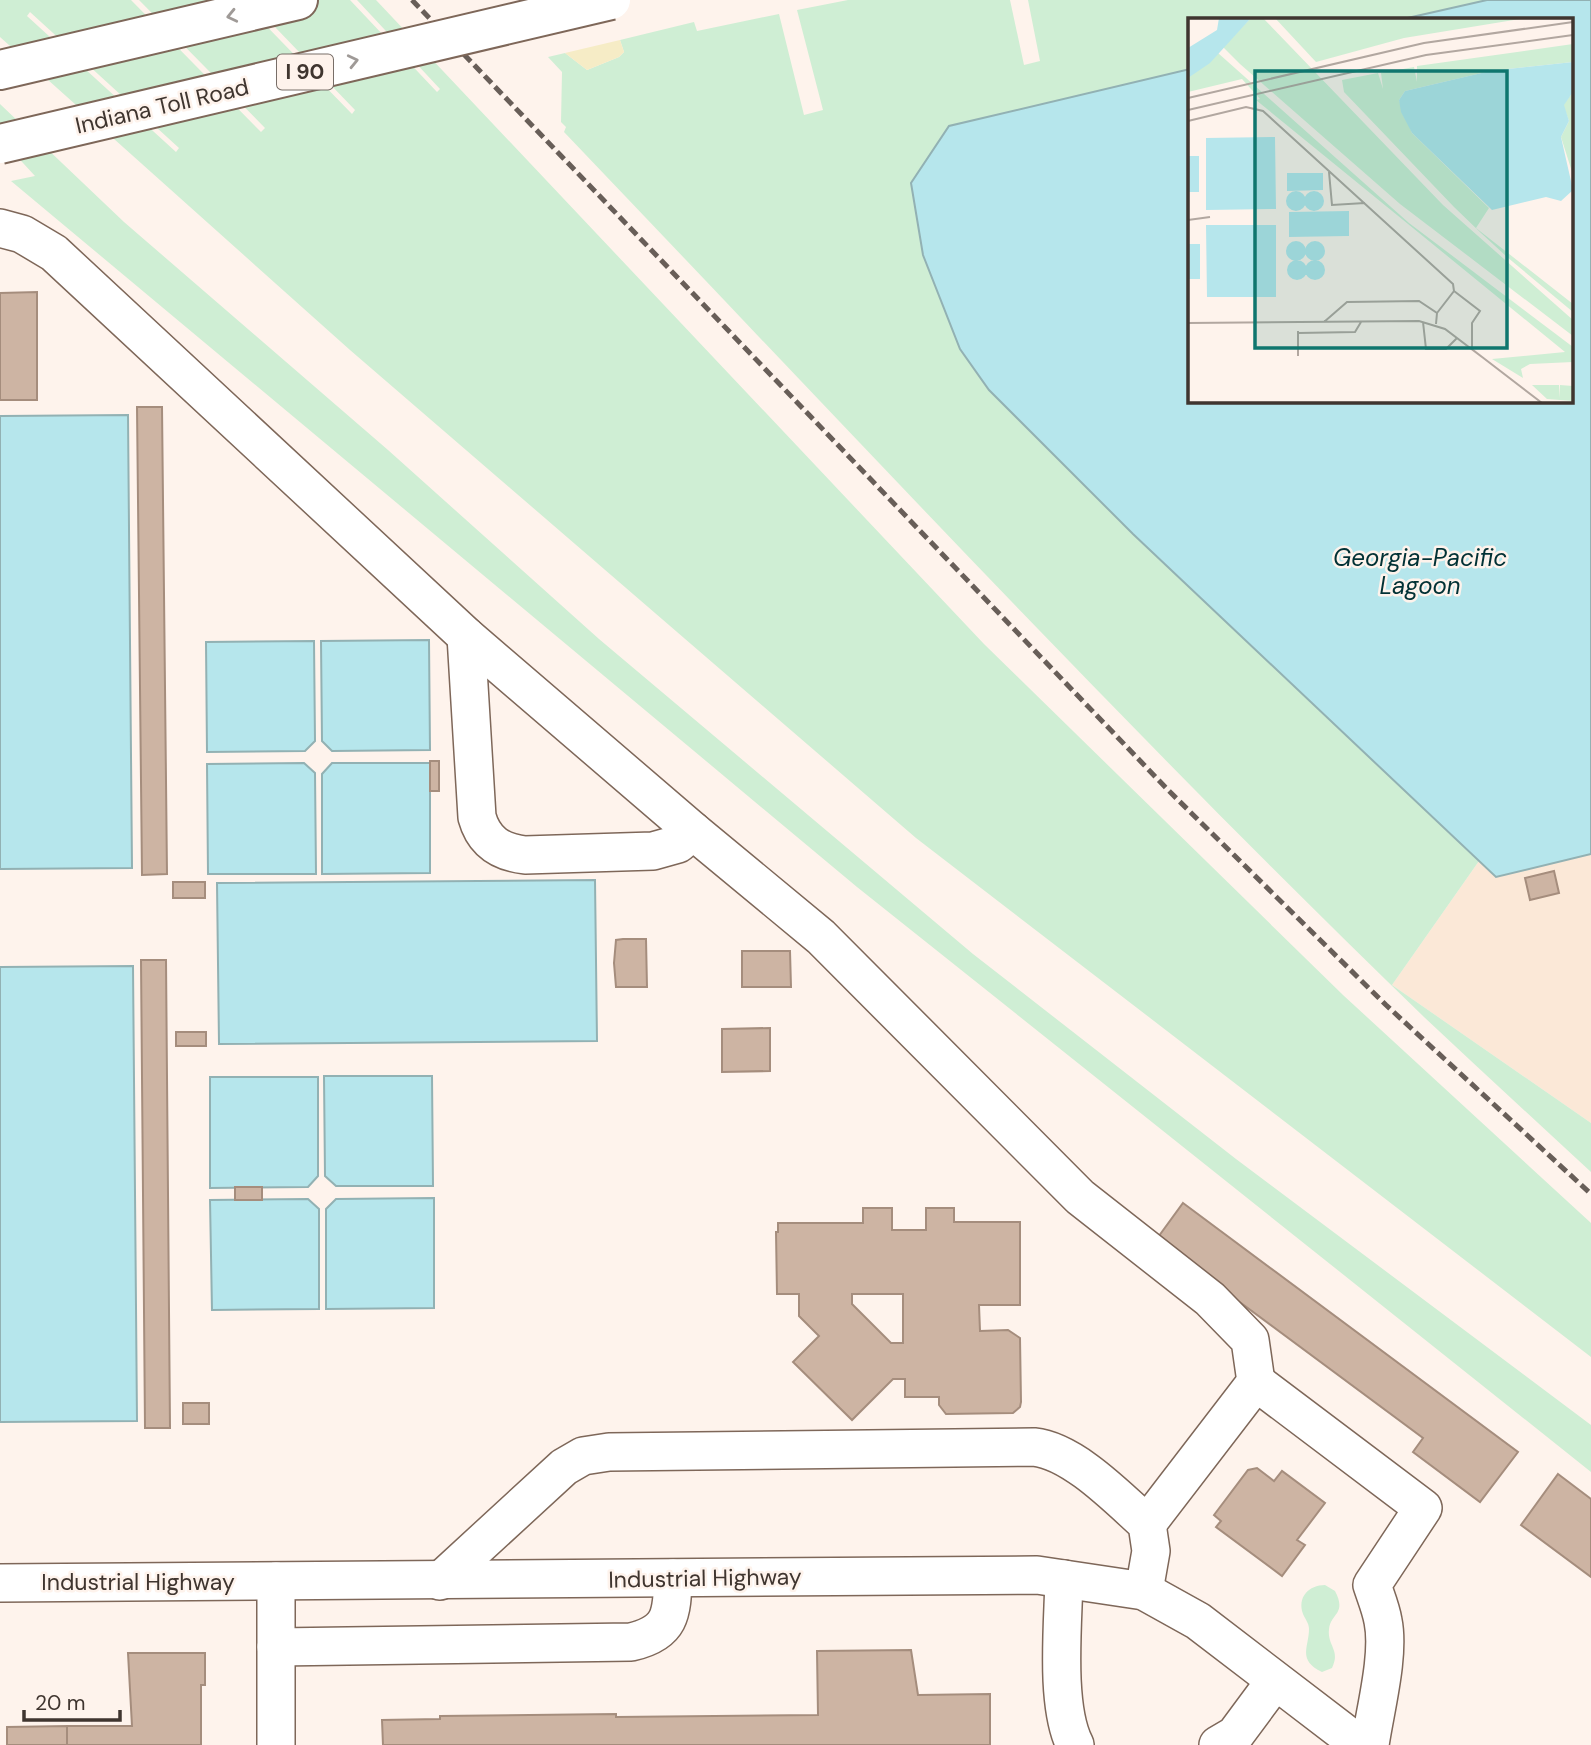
<svg xmlns="http://www.w3.org/2000/svg" width="1591" height="1745" font-family="'DM Sans',sans-serif">
<rect width="100%" height="100%" fill="#fef3ec"/>
<path fill="#fbe8d7" d="M1591 854V1123L1392 985 1479 861 1496 877Z"/>
<g fill="#cfeed4" fill-rule="evenodd">
<path d="M0 0H131L261 132 265 128 139 0H241L352 114 355 110 249 0H350L437 92 440 89 357 0H376L984 644 1343 995 1591 1223V1357L916 838 350 350 0 37ZM30 12 179 148 176 152 27 16Z"/>
<path d="M848 0H1010L1024 65 1040 61 1028 0H1487L1403 19H1190V69L949 126 911 183 923 255 960 349 989 390 1133 534 1479 861 1392 985 1591 1123V1172C1535 1120 1479 1069 1424 1017 1128 731 848 429 564 132L566 127 561 122 562 72 548 57 565 53 587 70 619 57 624 52 620 40 694 22 697 31 779 14 804 115 823 110 797 10Z"/>
<path d="M0 104 124 222 388 450 599 639 973 954 1236 1159 1591 1425V1472L857 887 11 181 35 176 0 138Z"/>
<path d="M1325 1585 1335 1591C1347 1614 1331 1613 1329 1629 1327 1646 1341 1650 1332 1668L1322 1672C1297 1660 1309 1647 1309 1629 1309 1623 1305 1619 1303 1614 1297 1597 1309 1585 1325 1585Z"/>
</g>
<path fill="#f6ecc6" d="M620 40 624 52 619 57 587 70 565 53Z"/>
<g fill="#b6e6ec" stroke="#92b1b3" stroke-width="2">
<path d="M1487 0H1591V854L1496 877 1133 534 989 390 960 349 923 255 911 183 949 126 1190 69V401H1572V19H1403Z"/>
<path d="M128 415 132 868 0 869V416Z"/>
<path d="M429 640 430 750 332 751 322 741 321 641Z"/>
<path d="M314 641 315 741 305 751 207 752 206 642Z"/>
<path d="M304 763 315 773 316 874H208L207 764Z"/>
<path d="M332 763H430V873L322 874V774Z"/>
<path d="M595 880 597 1041 219 1044 217 883Z"/>
<path d="M133 966 137 1421 0 1422V967Z"/>
<path d="M324 1076H432L433 1186H336L325 1176Z"/>
<path d="M210 1077H318V1176L308 1187 210 1188Z"/>
<path d="M434 1198V1308L326 1309V1209L336 1199Z"/>
<path d="M308 1199 319 1209V1309L212 1310 210 1200Z"/>
</g>
<g fill="#cdb4a3" stroke="#a58d7d" stroke-width="2" fill-rule="evenodd">
<path d="M37 292V400H0V293Z"/>
<path d="M137 407H162L167 874 142 875Z"/>
<rect x="430" y="761" width="9" height="30"/>
<path d="M1554 871 1559 893 1530 900 1525 878Z"/>
<rect x="173" y="882" width="32" height="16"/>
<path d="M623 939H646L647 987H616L614 963 616 940Z"/>
<path d="M742 951H790L791 987H742Z"/>
<path d="M141 960H166L170 1428H145Z"/>
<path d="M770 1028V1071L722 1072V1029Z"/>
<rect x="176" y="1032" width="30" height="14"/>
<rect x="235" y="1187" width="27" height="13"/>
<path d="M1183 1203 1518 1452 1480 1502 1413 1452 1423 1438 1156 1240Z"/>
<path d="M863 1208H892V1230H926V1208H954V1222H1020V1305H979L980 1331 1008 1330 1020 1338 1021 1402 1020 1407 1013 1413 946 1414 939 1405V1397H905V1379H893L852 1420 793 1362 819 1336 799 1316V1294H777L776 1232H778V1223H863ZM852 1294H903V1343H891L852 1304Z"/>
<rect x="183" y="1403" width="26" height="21"/>
<path d="M1257 1468 1274 1481 1282 1471 1325 1503 1297 1540 1305 1545 1282 1576 1216 1527 1221 1521 1214 1515 1248 1470Z"/>
<path d="M1558 1474 1591 1499V1577L1521 1525Z"/>
<path d="M911 1650 918 1695 990 1694V1745H383L382 1720 440 1719V1716L616 1714V1717L818 1715 817 1651Z"/>
<path d="M128 1653H205V1685H201V1745H67V1726H132Z"/>
<path d="M67 1726V1745H7V1727Z"/>
</g>
<g fill="none" stroke-linecap="round" stroke-linejoin="round">
<defs>
<g id="minor">
<path d="M0 228 22 234 54 253 466 636 693 831 821 937 1080 1197 1210 1299 1250 1340 1256 1382 1147 1524"/>
<path d="M466 636 477 817C484 842 500 852 525 855L653 851 678 844 693 831"/>
<path d="M1256 1382 1423 1508 1372 1585C1376 1597 1381 1609 1383 1621 1390 1655 1375 1710 1370 1745"/>
<path d="M1064 1579C1063 1625 1055 1706 1075 1745"/>
<path d="M440 1581 564 1467 583 1456 609 1452 1034 1447C1073 1451 1118 1498 1147 1524L1151 1551 1144 1591"/>
<path d="M0 1583 1037 1575 1144 1591 1198 1621 1360 1745"/>
<path d="M276 1647 631 1642C671 1633 672 1614 673 1578"/>
<path d="M276 1745V1581"/>
<path d="M1218 1745 1235 1735 1275 1681"/>
</g>
<path id="highway" d="M0 70 298 0"/>
</defs>
<use href="#minor" stroke="#7e6759" stroke-width="40"/>
<use href="#highway" stroke="#7e6759" stroke-width="42"/>
<use href="#minor" stroke="#fff" stroke-width="37"/>
<use href="#highway" stroke="#fff" stroke-width="38"/>
<path stroke="#685e58" stroke-width="5" stroke-dasharray="10 5" stroke-linecap="butt" d="M412 0 1169 791 1386 1005 1591 1194"/>
<defs>
<path id="highway-bridge" d="M0 144 611 0"/>
</defs>
<use href="#highway-bridge" stroke="#7e6759" stroke-width="42" stroke-linecap="butt"/>
<use href="#highway-bridge" stroke="#fff" stroke-width="38"/>
</g>
<defs><path id="oneway-chevron" d="M-2-3.5L2.5 0L-2 3.5" fill="none" stroke-width="1.6" stroke-linecap="round" stroke-linejoin="round" transform="scale(1.75)"/></defs>
<g stroke="#9f9a97">
<use href="#oneway-chevron" transform="translate(232 16) rotate(167)"/>
<use href="#oneway-chevron" transform="translate(353 61) rotate(-13)"/>
</g>
<g text-anchor="middle" dominant-baseline="central" stroke-width="5" stroke-linejoin="round" paint-order="stroke">
<rect fill="#fef3ec" stroke="#786e68" stroke-width="2" x="277" y="54.5" width="56" height="35" rx="5"/>
<g font-size="21" font-weight="bold" fill="#3f352f">
<text x="305" y="72">I 90</text>
</g>
<g font-size="23" fill="#3f352f" stroke="#fef3ec">
<text transform="translate(162 106) rotate(-13)">Indiana Toll Road</text>
<text transform="translate(705 1578) rotate(-1)">Industrial Highway</text>
<text x="138" y="1582">Industrial Highway</text>
</g>
<g font-size="24" font-style="italic" fill="#013135" stroke="#fef3ec">
<text x="1420" y="557">Georgia-Pacific<tspan x="1420" dy="28">Lagoon</tspan></text>
</g>
</g>
<g transform="translate(1188 18)">
<rect width="385" height="385" fill="#fef3ec"/>
<path d="M63 0H75L255 187 385 302V318L212 186 52 46 35 29ZM87 0H338L216 20 128 44ZM385 26V44L302 53 217 73 211 82 224 115 301 190 288 210 385 286V294L319 239 293 215 266 189 156 74 154 62 190 55 195 71 193 55 226 49 229 64V48ZM30 35 221 205 385 329V344L342 346 333 351 335 360 304 341 377 334 68 82 72 81 54 61 0 74V60ZM385 74V157L373 119 381 103 375 87ZM344 367H371V380L372 367 385 368V383L359 381Z" fill="#cfeed4"/>
<path d="M31 0H63L22 45 0 60V30L29 12ZM385 44V74L376 87 381 103 373 119 385 172 373 183 358 179 304 192 224 115 213 94 211 82 217 73 302 53ZM87 119 88 191 18 192V120ZM0 138H11V174H0ZM99 155H135V172L99 173ZM116 183a10 10 0 1 1 20 0a10 10 0 1 1-20 0ZM98 183a10 10 0 1 1 20 0a10 10 0 1 1-20 0ZM161 193V218L101 219V194ZM18 207H88V279H19ZM98 233a10 10 0 1 1 20 0a10 10 0 1 1-20 0ZM117 233a10 10 0 1 1 20 0a10 10 0 1 1-20 0ZM0 226H12V261H0ZM117 252a10 10 0 1 1 20 0a10 10 0 1 1-20 0ZM99 252a10 10 0 1 1 20 0a10 10 0 1 1-20 0Z" fill="#b6e6ec"/>
<path fill="none" stroke="#b2a7a0" stroke-width="2" d="M0 80 236 25 385 4M0 92 238 37 385 17M0 103 58 89 75 93 265 266 266 273 249 295M141 154 144 187 177 185M0 202 22 199M266 273 292 293 284 305V331M136 304 159 284 231 283 249 295 248 306M235 304 238 331H258L269 320M0 305 231 303 257 311 294 339M110 315 167 314 173 304M285 332 354 385M110 338V313"/>
<path fill="#0f766e" fill-opacity="0.15" stroke="#0f766e" stroke-width="3.5" d="M67 53H319V330H67Z"/>
<rect width="385" height="385" fill="none" stroke="#3f352f" stroke-width="3.5"/>
</g>
<path d="M24 1710v10h96v-10" fill="none" stroke="#3f352f" stroke-width="3.5"/>
<text x="35" y="1710" font-size="21" fill="#3f352f" stroke="#fef3ec" stroke-width="5" paint-order="stroke">20 m</text>
</svg>
